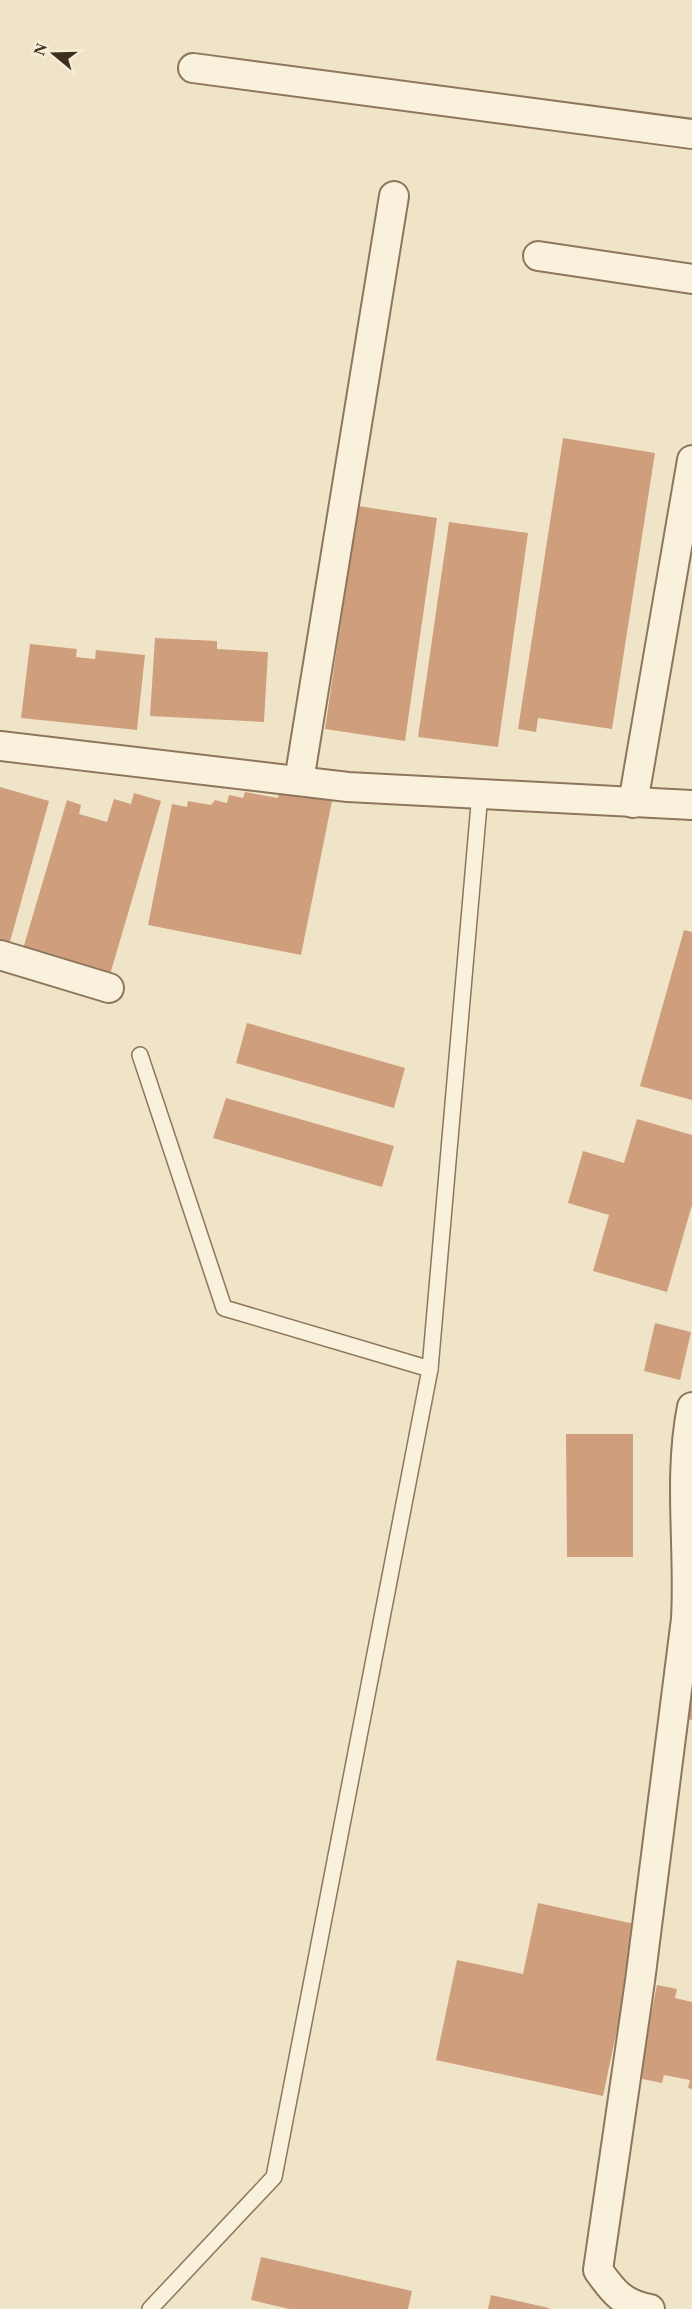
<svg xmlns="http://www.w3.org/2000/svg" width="692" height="2309" font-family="Georgia,serif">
<rect width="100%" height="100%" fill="#f0e4c8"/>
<g fill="#cf9f7d">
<path d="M563 438 655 453 612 729 538 718 536 732 518 729Z"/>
<path d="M358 506 437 518 405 741 325 729Z"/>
<path d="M449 522 528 533 498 747 418 737Z"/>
<path d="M155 638 217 641V649L268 652 264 722 150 716Z"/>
<path d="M30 644 77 649 76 657 95 659 96 650 145 655 137 730 21 718Z"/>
<path d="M0 787 49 801 8 949 0 947Z"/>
<path d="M279 791 332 801 301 955 148 925 172 804 187 807 188 801 211 805 215 800 227 803 229 795 243 798 245 792 278 798Z"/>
<path d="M134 793 161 801 109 978 22 952 67 800 81 805 79 814 107 822 114 799 131 804Z"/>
<path d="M684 930 692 932V1100L640 1086Z"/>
<path d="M247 1023 405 1068 394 1108 236 1063Z"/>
<path d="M226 1098 394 1146 382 1187 213 1138Z"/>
<path d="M637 1119 692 1135V1205L667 1292 593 1271 609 1215 568 1203 583 1151 624 1163Z"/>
<path d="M655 1323 691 1332 680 1380 644 1371Z"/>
<path d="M566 1434H633V1557H567Z"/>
<path d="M692 1653V1720L682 1719Z"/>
<path d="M538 1903 639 1925 603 2096 436 2060 457 1960 523 1974Z"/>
<path d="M657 1985 677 1989 675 1998 692 2002V2089L688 2088 690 2080 664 2075 662 2083 638 2078Z"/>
<path d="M261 2257 412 2291 408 2309H289L251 2300Z"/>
<path d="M491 2295 549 2308V2309H488Z"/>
</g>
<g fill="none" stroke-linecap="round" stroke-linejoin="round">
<defs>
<g id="lane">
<path d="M140 1055 224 1308 430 1369"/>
<path d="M150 2309 274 2177 430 1369 480 793"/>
</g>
<g id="street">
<path d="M193 68 692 134"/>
<path d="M538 256 692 279"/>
<path d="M0 746 348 787 692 805"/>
<path d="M299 781 394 196"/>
<path d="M633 803 692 460"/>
<path d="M0 955 109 988"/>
<path d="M650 2309C623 2304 613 2292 598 2270L640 1981 686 1619C690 1549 678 1477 692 1407"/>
</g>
</defs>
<use href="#lane" stroke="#8d765c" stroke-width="18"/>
<use href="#street" stroke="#8d765c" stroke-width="32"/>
<use href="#lane" stroke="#faf1dc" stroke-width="15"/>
<use href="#street" stroke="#faf1dc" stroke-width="28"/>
</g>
<g transform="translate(54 54) rotate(289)" stroke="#f7eed8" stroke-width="4.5" paint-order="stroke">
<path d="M0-4.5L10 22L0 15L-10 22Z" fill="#3d2e20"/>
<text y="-9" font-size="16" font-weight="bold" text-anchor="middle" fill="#3d2e20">N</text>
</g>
</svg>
